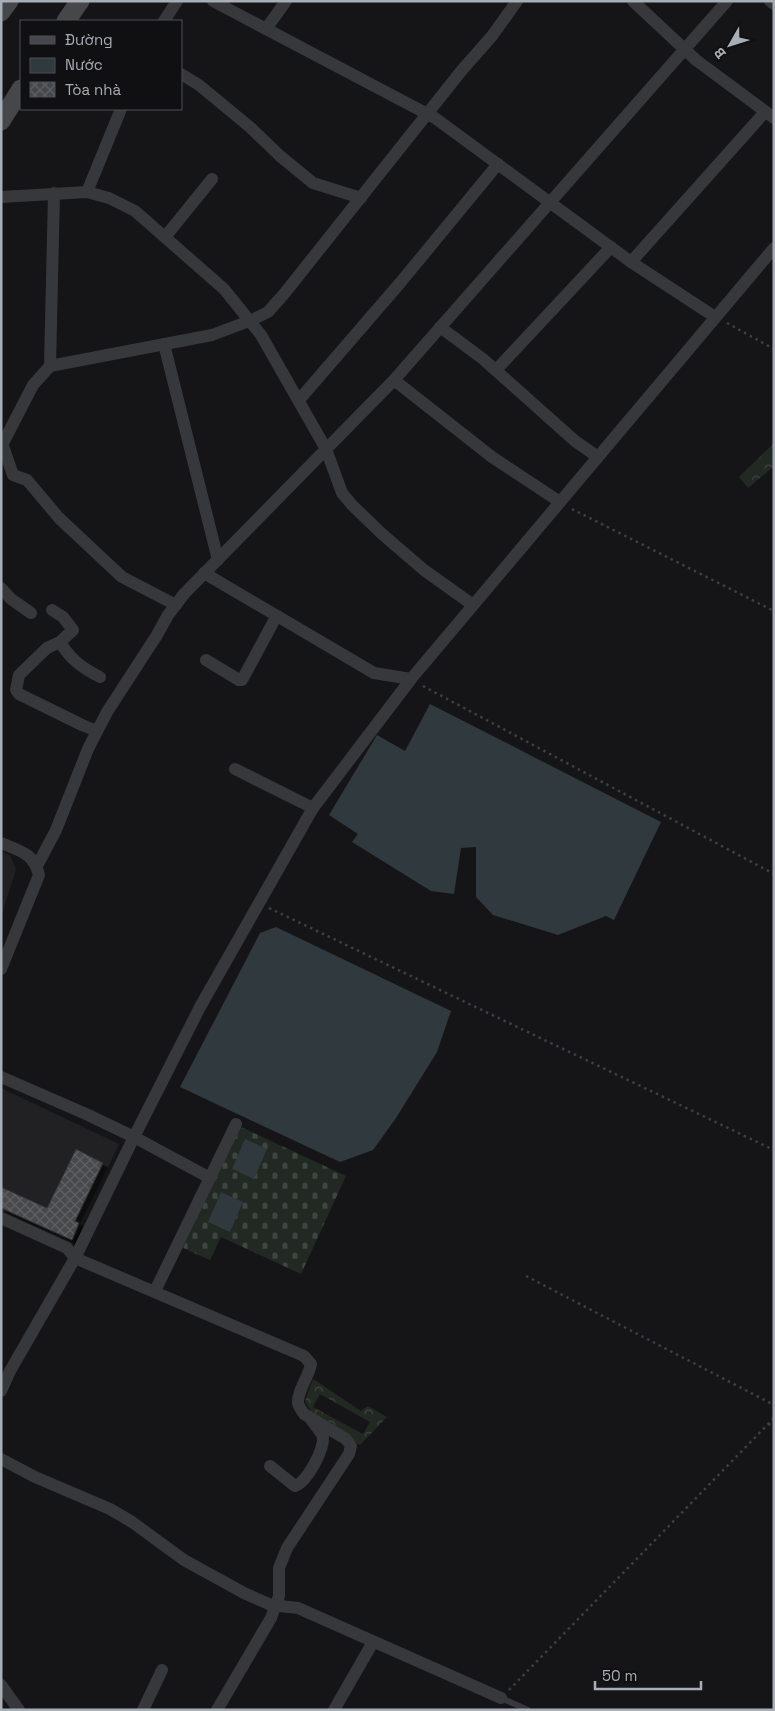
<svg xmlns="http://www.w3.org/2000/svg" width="775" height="1711" font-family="'Space Grotesk',sans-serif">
<defs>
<pattern id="forest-crowns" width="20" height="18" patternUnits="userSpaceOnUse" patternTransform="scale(1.25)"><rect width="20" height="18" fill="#222822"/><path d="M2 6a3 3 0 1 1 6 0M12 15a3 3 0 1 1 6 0" fill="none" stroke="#3f4540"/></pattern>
<pattern id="cemetery-stones" width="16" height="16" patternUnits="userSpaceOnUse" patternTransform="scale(1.25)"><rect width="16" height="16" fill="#222822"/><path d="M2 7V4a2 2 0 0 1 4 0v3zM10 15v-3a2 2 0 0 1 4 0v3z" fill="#3f4540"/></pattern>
<pattern id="building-cross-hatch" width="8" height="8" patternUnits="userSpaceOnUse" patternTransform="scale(1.25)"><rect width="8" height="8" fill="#47484b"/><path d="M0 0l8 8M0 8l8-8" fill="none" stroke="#5f6063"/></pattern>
<filter id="shadow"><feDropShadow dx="4.5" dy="4.5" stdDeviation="0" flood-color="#0009"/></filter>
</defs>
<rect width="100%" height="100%" fill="#151517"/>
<g fill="#212123">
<path d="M1 852 10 855 16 870 1 917Z"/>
<path d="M1 1088 119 1144 72 1244 1 1212Z"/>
</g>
<g fill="url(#forest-crowns)" fill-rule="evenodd">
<path d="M774 443V466L748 488 739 477Z"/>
<path d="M313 1379 361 1411 368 1406 387 1417 360 1445 311 1412 305 1401ZM320 1394 370 1422 363 1434 313 1407Z"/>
</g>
<path fill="url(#cemetery-stones)" d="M239 1126 346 1176 301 1274 221 1237 210 1260 183 1248Z"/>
<g fill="#30393e">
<path d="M430 704 661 822 614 920 606 916 558 935 493 915 476 897V847L461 848 454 894 431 891 352 842 358 834 329 815 377 735 405 751Z"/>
<path d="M276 927 451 1011 437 1052 396 1118 373 1150 340 1162 180 1087 260 933Z"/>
<path d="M245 1139 267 1149 254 1179 232 1169Z"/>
<path d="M221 1192 243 1202 230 1232 208 1222Z"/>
</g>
<path fill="url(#building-cross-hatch)" stroke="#2f3032" filter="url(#shadow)" d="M76 1149 103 1163 75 1221 79 1223 72 1240 1 1208V1187L47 1208Z"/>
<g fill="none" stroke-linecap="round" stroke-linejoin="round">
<g stroke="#3d3f42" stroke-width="2.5" stroke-dasharray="2.5 4" stroke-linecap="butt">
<path d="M727 323 774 349"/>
<path d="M572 509 774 611"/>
<path d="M423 686 774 874"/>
<path d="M269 908 774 1150"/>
<path d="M526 1276 774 1405"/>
<path d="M768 1424 774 1426"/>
<path d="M509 1690 774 1418"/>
</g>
<path stroke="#37383b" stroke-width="6" d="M501 1698 528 1710"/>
<g stroke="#37383b" stroke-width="12">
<path d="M213 1 435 118 631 262 715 317"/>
<path d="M633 1 696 60 774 118"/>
<path d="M770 1 774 4"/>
<path d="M164 21 177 1"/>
<path d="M266 29 286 1"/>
<path d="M181 74 199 85 251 128 280 156 313 183 361 198"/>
<path d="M87 192 121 109"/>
<path d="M1 197 87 192 109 198 135 211 224 289 261 335 326 449 342 493 352 505 381 533 424 570 473 605"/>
<path d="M165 237 212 179"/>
<path d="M631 262 765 112"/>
<path d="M440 327 483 359 575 441 598 457"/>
<path d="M164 344 218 560"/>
<path d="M50 366 54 193"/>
<path d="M496 370 611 247"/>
<path d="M394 380 492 457 560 502"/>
<path d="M299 400 400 283 498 164"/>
<path d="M3 446 13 475 27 480 59 518 122 577 176 605"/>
<path d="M1 447 33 385 50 366 212 335 252 320 268 312 284 294 462 70 492 36 517 1"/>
<path d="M204 573 374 673 411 679"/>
<path d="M1 588 11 599 31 613"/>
<path d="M52 610 63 617 73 630 60 642 47 648 19 675 16 690 19 694 82 725 97 731"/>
<path d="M60 642C70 659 82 668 100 677"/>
<path d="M206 660 239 680H242L276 617"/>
<path d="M235 769 313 808"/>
<path d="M1 843C20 851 34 853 39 875L1 969"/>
<path d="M37 866 56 830 88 749 107 712 157 635 168 615 184 594 394 380 727 1"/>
<path d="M1 1077 86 1114 134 1137 75 1258 304 1356 311 1364C309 1376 297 1392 298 1403 299 1407 302 1411 304 1414L346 1439 351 1446 349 1454 287 1548 279 1568V1596L271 1618 217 1710"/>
<path d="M210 1178 134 1137 200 1007 313 808 411 679 774 248"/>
<path d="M1 1218 67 1248 75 1258 10 1371 1 1391"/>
<path d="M155 1291 236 1124"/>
<path d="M1 1459 35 1477 110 1509 132 1522 184 1560 244 1593 271 1605 298 1608 501 1698"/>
<path d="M270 1466 295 1486C307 1482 324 1450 323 1437 322 1433 315 1425 312 1421"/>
<path d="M1 1685 19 1710"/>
<path d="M143 1710 162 1670"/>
<path d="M334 1710 373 1642"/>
</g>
<g stroke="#45474b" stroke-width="19">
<path d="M1 12 9 1"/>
<path d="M66 21 80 1"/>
<path d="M1 121 21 89"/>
</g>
</g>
<rect width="775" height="1711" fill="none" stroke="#a8aeb5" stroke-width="5"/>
<rect x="20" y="20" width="162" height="90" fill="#101012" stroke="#4d4f53"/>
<rect x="30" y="36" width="25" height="8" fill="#45474b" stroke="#4d4f53"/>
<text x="65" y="45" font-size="15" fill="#a8aeb5">Đường</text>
<rect x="30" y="58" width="25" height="15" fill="#30393e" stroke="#4d4f53"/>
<text x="65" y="70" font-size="15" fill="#a8aeb5">Nước</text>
<rect x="30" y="82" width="25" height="15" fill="url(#building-cross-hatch)" stroke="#4d4f53"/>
<text x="65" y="95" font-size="15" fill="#a8aeb5">Tòa nhà</text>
<g transform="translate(730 45) rotate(231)" stroke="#101012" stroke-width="4" paint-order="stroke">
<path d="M0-4L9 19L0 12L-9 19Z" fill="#a8aeb5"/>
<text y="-8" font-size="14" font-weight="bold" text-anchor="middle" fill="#a8aeb5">B</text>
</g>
<path d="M595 1681v8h106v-8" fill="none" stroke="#a8aeb5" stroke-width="2.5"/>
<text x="602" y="1681" font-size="15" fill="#a8aeb5" stroke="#101012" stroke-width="4" paint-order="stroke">50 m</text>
</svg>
